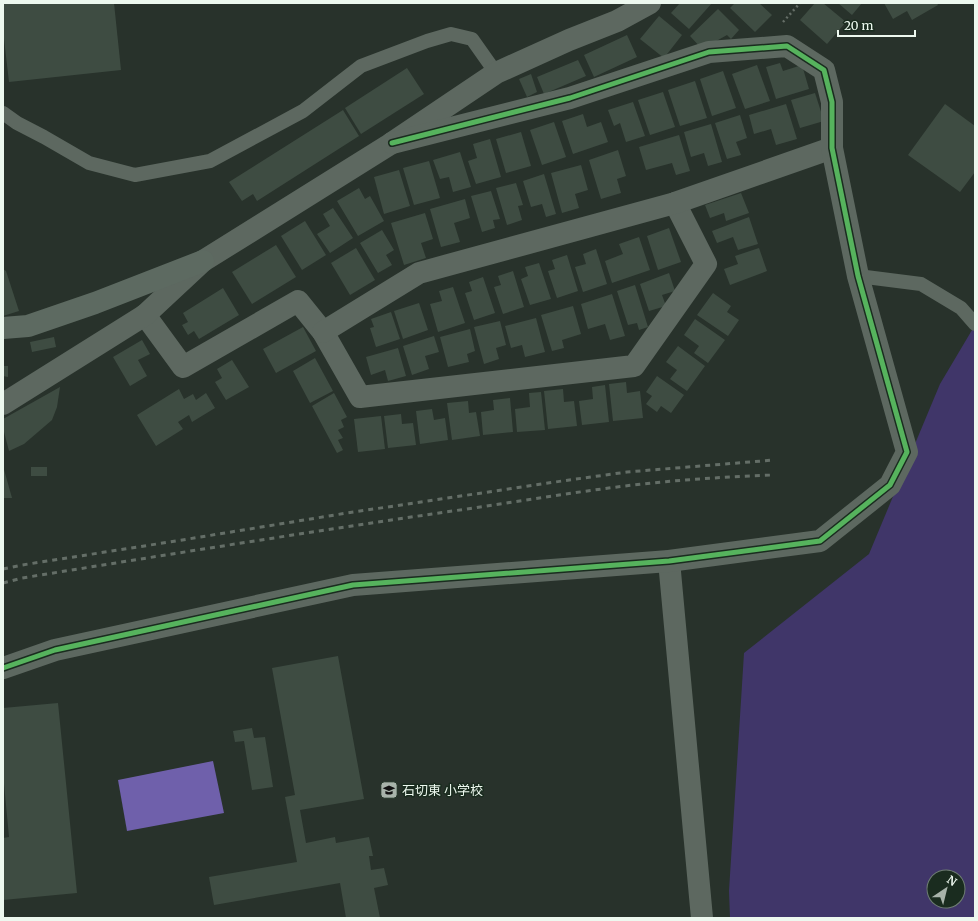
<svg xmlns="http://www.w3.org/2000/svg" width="978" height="921" font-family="Merriweather,'Noto Sans JP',serif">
<rect width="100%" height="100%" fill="#28322b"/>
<path fill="#403669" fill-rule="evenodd" d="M975 325V918H730L729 891 744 653 869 554 940 384ZM934 877H958V901H934Z"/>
<path fill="#6f60ab" d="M213 761 224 813 127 831 118 780Z"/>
<g fill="#3e4c42">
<path d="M3 3H114L121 70 9 82 3 30Z"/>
<path d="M680 3H712L689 29 671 13Z"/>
<path d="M735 3H759L772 15 755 32 730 8Z"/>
<path d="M815 3H823L846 22 827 44 800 20Z"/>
<path d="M838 3H862L852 15Z"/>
<path d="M884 3H937L938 5 912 20 907 11 893 19Z"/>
<path d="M718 9 739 30 731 39 727 35 702 49 690 36Z"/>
<path d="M659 16 682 35 664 58 640 39Z"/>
<path d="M627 35 637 57 594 77 584 55Z"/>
<path d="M578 60 586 76 544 94 537 77Z"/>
<path d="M780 63 783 71 802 65 809 89 776 99 766 67Z"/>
<path d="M757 65 770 101 745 109 732 74Z"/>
<path d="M407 68 424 94 361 134 345 108Z"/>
<path d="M723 71 736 108 712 116 700 79Z"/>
<path d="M531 74 537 92 527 97 519 79Z"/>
<path d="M695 81 707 118 680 126 668 90Z"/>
<path d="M663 92 675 127 650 135 638 100Z"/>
<path d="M815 93 824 121 800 128 791 100Z"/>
<path d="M633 102 645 136 626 142 620 123 614 126 608 110Z"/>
<path d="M786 104 797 139 776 145 771 129 754 134 749 115Z"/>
<path d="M945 104 975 126V172L960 192 908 155Z"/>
<path d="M343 110 359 136 257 201 253 194 242 201 229 182Z"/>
<path d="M583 114 587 127 601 122 608 142 573 154 562 121Z"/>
<path d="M740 115 747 138 736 142 741 155 727 159 715 123Z"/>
<path d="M554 122 566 157 542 165 530 130Z"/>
<path d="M711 124 722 162 708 166 704 153 691 157 684 132Z"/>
<path d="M521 132 531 166 506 173 496 139Z"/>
<path d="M679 135 690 171 676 175 672 163 646 170 639 147Z"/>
<path d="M490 139 501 177 476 184 468 161 477 158 473 144Z"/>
<path d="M618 150 626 176 617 179 621 193 601 199 589 160Z"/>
<path d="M460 152 471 187 453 192 449 177 440 179 433 160Z"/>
<path d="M429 161 440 198 414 205 403 168Z"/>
<path d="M581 165 588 190 575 194 579 208 562 213 551 173Z"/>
<path d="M399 170 410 206 384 214 374 177Z"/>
<path d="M544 174 556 214 546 217 542 204 531 207 523 181Z"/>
<path d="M516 183 523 205 518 206 522 220 507 225 496 188Z"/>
<path d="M359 188 365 199 370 196 384 221 358 236 337 201Z"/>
<path d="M491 191 500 219 493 220 495 228 482 232 471 196Z"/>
<path d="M741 193 749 213 726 221 724 213 710 218 705 205Z"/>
<path d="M465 199 470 218 454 223 460 242 441 247 430 209Z"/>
<path d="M333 208 353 238 330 253 317 234 330 226 323 214Z"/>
<path d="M425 213 433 239 421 243 426 258 404 265 391 223Z"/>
<path d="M749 217 758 244 738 250 733 237 717 243 712 231Z"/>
<path d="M305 221 326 255 302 270 281 236Z"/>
<path d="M669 228 681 262 658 270 647 236Z"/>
<path d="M382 230 394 250 386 255 392 265 378 273 360 243Z"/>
<path d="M639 237 650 270 612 283 605 261 623 254 619 244Z"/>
<path d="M276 245 296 277 252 304 232 272Z"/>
<path d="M356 248 375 280 350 295 331 263Z"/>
<path d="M759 248 767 271 730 285 724 269 738 264 735 256Z"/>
<path d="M596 249 607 284 583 292 575 267 586 264 583 254Z"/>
<path d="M567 255 578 291 557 298 548 271 555 269 552 260Z"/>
<path d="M539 263 551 299 530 305 521 279 528 276 525 267Z"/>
<path d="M3 269 6 271 19 311 3 316Z"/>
<path d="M513 271 524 307 503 314 494 287 501 285 498 276Z"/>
<path d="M669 273 675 291 662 295 666 306 649 311 640 284Z"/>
<path d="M483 277 495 313 474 320 465 293 472 291 469 282Z"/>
<path d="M635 285 648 327 639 330 637 323 628 325 617 291Z"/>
<path d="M453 287 465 323 438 332 430 304 442 301 439 291Z"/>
<path d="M223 288 239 315 199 339 194 331 188 335 182 325 188 322 183 313Z"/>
<path d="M713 293 731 306 727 312 739 320 728 336 697 315Z"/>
<path d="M612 294 625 336 610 340 605 324 588 329 581 304Z"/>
<path d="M419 303 428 330 403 339 394 311Z"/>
<path d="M573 306 581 334 562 340 564 348 552 351 541 315Z"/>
<path d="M391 312 400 339 376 347 370 328 374 327 371 319Z"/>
<path d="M536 318 545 352 525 357 522 345 511 348 505 326Z"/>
<path d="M695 319 725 340 708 363 694 353 699 346 684 335Z"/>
<path d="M500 321 506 345 496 348 499 359 484 364 474 327Z"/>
<path d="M303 327 316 351 276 373 263 349Z"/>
<path d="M470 329 475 351 467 354 469 362 448 367 440 337Z"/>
<path d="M434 336 439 352 425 356 429 369 412 375 403 346Z"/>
<path d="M54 337 56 347 32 352 30 342Z"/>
<path d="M142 340 150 354 138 360 147 376 130 386 113 357Z"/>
<path d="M678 346 705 366 687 391 670 379 677 370 666 362Z"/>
<path d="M398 348 406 376 388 381 385 370 371 375 366 357Z"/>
<path d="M315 358 333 391 310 403 293 371Z"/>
<path d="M232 360 249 387 226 400 215 382 222 378 217 369Z"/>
<path d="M3 366H8V377L3 376Z"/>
<path d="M657 376 684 395 671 413 661 406 657 412 646 404 652 396 646 392Z"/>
<path d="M626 382 627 393 640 391 643 418 613 421 609 384Z"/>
<path d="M605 385 609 422 582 425 579 401 593 399 592 387Z"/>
<path d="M60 387 57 407 52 420 24 444 9 451 3 428V419Z"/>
<path d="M179 389 184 399 193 394 196 400 206 393 215 408 192 422 189 415 178 422 183 429 156 446 137 415Z"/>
<path d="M563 389 564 402 574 401 577 426 548 429 544 391Z"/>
<path d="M541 392 545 430 517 432 515 409 530 407 529 393Z"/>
<path d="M334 393 347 417 341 420 344 427 338 430 343 438 338 440 343 450 337 453 312 406Z"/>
<path d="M510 398 513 432 483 435 481 412 494 410 493 400Z"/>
<path d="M468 401 469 413 476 412 480 436 452 440 447 403Z"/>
<path d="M432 409 434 420 445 418 448 440 420 444 416 411Z"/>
<path d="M401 414 402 424 413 423 416 445 388 448 384 416Z"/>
<path d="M381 416 385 449 358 452 354 419Z"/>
<path d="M3 466 12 498H3Z"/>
<rect x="31" y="467" width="16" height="9"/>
<path d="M338 656 364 799 300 810 306 843 335 837 336 843 369 837 373 856H369L371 870 384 868 388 885 374 888 380 918H346L340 883 214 905 209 877 297 862 285 797 295 795 272 668Z"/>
<path d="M58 703 77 893 3 900V838L9 837 3 773V708Z"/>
<path d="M252 728 254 738 265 737 273 787 252 790 244 741 235 742 233 731Z"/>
</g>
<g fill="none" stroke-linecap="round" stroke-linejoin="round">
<path stroke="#656e67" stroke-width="2.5" stroke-dasharray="2 3" stroke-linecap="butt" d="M783 22 800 3"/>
<g stroke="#5d6860" stroke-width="14">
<path d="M3 113 17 123 44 137 89 163 135 175 210 161 303 111 361 66 427 41 451 34 472 39 496 73"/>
<path d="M858 276 921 284 961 308 975 324"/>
</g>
<g stroke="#5d6860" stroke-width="22">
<path d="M145 315 183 367 298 301 323 332 360 397 634 366 706 264 675 203"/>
<path d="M323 332 419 273 675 203 832 148"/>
<path d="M3 404 145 315 203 261 392 143 496 73 569 40 617 21 650 3"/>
<path d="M669 561 702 918"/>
<path d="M3 668 55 650 353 585 669 561 820 541 890 485 907 452 858 276 832 148V102L824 70 787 46 709 52 570 98 392 143"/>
</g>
<path stroke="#5d6a61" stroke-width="22" d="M3 328 28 326 95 303 203 261"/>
<g stroke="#646e67" stroke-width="3" stroke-dasharray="5 5" stroke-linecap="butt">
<path d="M3 569 22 565 176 541 347 513 562 481 627 472 774 460"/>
<path d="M3 583 22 578C159 556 296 534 432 514 496 505 560 494 625 486 674 480 723 477 773 475"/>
</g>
<defs>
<path id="cycleway" d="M3 668 55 650 353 585 669 561 820 541 890 485 907 452 858 276 832 148V102L824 70 787 46 709 52 570 98 392 143"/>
</defs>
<use href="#cycleway" stroke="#1a2c1f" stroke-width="8"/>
<use href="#cycleway" stroke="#56b35d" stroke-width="5"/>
</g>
<defs>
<symbol id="school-square" viewBox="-11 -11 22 22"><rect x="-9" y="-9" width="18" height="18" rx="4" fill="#a8b3aa" stroke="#1a2c1f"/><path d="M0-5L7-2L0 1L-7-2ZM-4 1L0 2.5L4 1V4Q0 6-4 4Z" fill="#111"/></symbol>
</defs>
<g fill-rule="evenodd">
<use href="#school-square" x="379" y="780" width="20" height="20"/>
</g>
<g text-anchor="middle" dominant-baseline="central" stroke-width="3" stroke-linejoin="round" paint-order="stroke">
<g font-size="13" fill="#edf8ef" stroke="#1a2c1f" text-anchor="start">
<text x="402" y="790">石切東 小学校</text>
</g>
</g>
<rect width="978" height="921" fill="none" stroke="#edf8ef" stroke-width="8"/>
<g transform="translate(946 889) rotate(35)"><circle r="19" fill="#1a2c1f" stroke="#6e7e72"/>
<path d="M0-3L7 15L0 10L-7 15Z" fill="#a8b3aa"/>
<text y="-6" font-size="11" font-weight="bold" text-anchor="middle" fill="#edf8ef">N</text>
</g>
<path d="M838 30v6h77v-6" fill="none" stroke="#edf8ef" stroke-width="2"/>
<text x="844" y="30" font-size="12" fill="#edf8ef" stroke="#1a2c1f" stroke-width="3" paint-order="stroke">20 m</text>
</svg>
